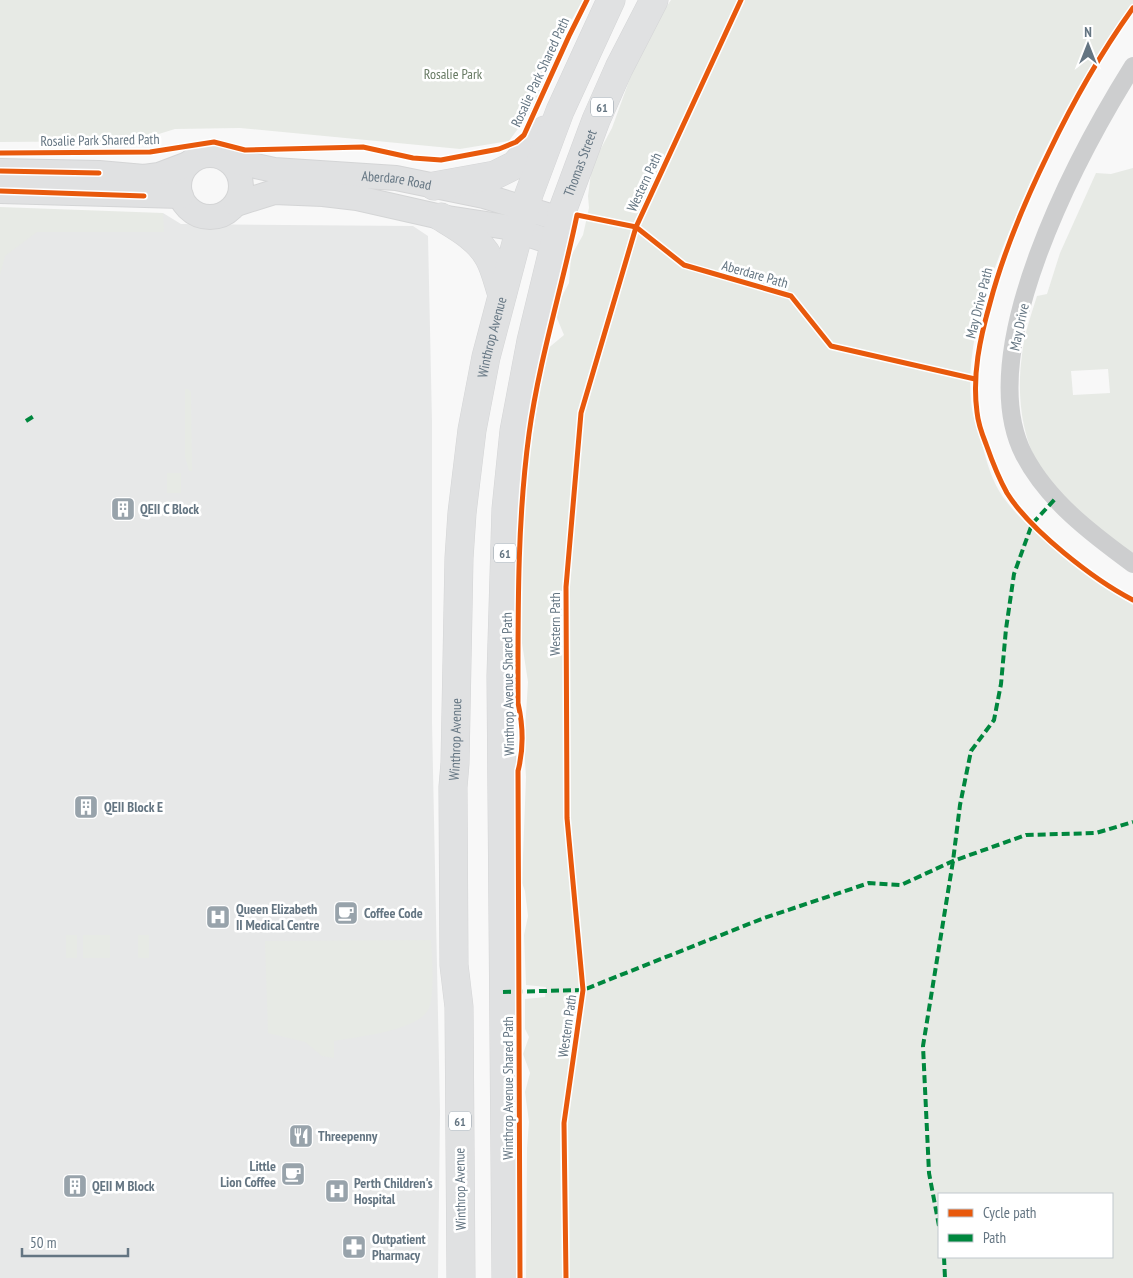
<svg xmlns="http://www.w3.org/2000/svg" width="1133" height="1278" font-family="'PT Sans Narrow',sans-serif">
<rect width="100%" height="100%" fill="#f8f8f8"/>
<path fill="#e7e8e8" d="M0 209 70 214 163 213 181 224 413 226 428 236 432 422V722L440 1112 438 1278H0Z"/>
<g fill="#e7eae5" fill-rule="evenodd">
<path d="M0 0H583L568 26 536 104 509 141 460 149 240 128 175 129 136 141 0 142Z"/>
<path d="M671 0H1133V4C1087 65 1052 131 1022 201 996 262 965 334 971 401 972 416 978 430 982 444 987 463 992 481 1003 497 1018 518 1039 536 1059 552 1083 572 1106 590 1133 605V1278H526L527 1148 529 1122 525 1092 530 1073 523 1054 529 1037 525 1029V999L545 997 546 987 526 985 524 935 528 916 525 891 522 883 526 777 524 746 528 682 522 643 520 571 530 453 546 350 564 335 554 311 569 283 571 256 583 235 589 208 588 196 592 165 612 128 633 70 651 29ZM939 1194H1112V1257H939Z"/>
<path d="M1133 168V555C1104 532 1074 510 1050 482 1022 448 1016 398 1022 355 1024 335 1031 315 1037 296L1047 294 1060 253 1096 173 1111 174ZM1108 369 1110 393 1073 395 1071 371Z"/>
<path d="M0 207 163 213 164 232H37L5 256 0 275Z"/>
<path d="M185 389H188L191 392 192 471H189L185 456Z"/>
<rect x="167" y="473" width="14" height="20"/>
<rect x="66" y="935" width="11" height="23"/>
<rect x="83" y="935" width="27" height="23"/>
<rect x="138" y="935" width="11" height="23"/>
<path d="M431 940C432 955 435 999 428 1010 416 1031 357 1037 334 1041V1058L322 1056 305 1042 268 1033 265 941Z"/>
</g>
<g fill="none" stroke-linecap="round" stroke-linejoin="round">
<defs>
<g id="secondary">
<circle cx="210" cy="186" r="31"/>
<path id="s1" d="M228 160 274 170 396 178 484 196 560 219"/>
<path d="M0 171 99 173 144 177 159 175 188 164"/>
<path d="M0 191 181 196"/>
<path d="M236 204 274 192 323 194 357 198 441 217 506 227 554 243"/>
</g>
<g id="primary">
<path d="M434 186 495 175 515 165 545 130"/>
<path d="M441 217C459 228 479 239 489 258 495 269 498 283 502 295"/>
<path id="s2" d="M461 1278 459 1007 454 965 453 787 455 763 459 558 462 513 472 430 486 357 529 194 560 111 611 0"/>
<path id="s3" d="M506 1278 501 676 506 509 514 431 531 341 563 209 596 120 619 68 654 0"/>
</g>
</defs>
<use href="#secondary" stroke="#d4d5d6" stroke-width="26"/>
<use href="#primary" stroke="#d4d5d6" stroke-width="29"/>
<path stroke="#cdcecf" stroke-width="18" d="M1133 66C1078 154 971 352 1024 455 1048 501 1092 534 1133 564"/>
<use href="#secondary" stroke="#e0e1e2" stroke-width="24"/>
<use href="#primary" stroke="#e0e1e2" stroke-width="28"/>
<g stroke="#00873e" stroke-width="4" stroke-dasharray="8 4" stroke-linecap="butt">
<path d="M26 421 34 416"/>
<path d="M503 992 583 990 764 918 869 883 901 885 953 861 1026 835 1096 833 1133 822"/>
<path d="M939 1226 929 1173 923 1046 953 861 960 805 971 751 994 720 1001 684 1006 629 1014 574 1032 524 1056 498"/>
<path d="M944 1257 945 1278"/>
</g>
<defs>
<g id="cycleway">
<path d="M1133 8C1100 54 1073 102 1049 152 1025 201 1004 250 990 303 980 338 972 375 977 412 978 423 982 434 986 444 992 461 998 477 1007 493 1030 530 1094 580 1133 600"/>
<path d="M0 153 150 152 214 142 245 150 363 147 413 158 441 160 499 149 516 142 524 135 569 36 587 0"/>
<path d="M0 171 99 173"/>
<path d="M0 191 144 196"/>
<path d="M520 1278 518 771C524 748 523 725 518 703 518 613 517 523 529 434 539 360 562 288 577 215L636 227 684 265 791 296 831 346 975 379"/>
<path d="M566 1278 564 1123 583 990 567 818 566 587 581 413 636 227 741 0"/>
</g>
</defs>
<use href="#cycleway" stroke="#fff" stroke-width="8"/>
<use href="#cycleway" stroke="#e8590c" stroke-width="5"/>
</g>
<defs>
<symbol id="building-square" viewBox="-11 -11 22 22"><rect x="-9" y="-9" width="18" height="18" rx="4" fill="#98a3ab" stroke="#fff"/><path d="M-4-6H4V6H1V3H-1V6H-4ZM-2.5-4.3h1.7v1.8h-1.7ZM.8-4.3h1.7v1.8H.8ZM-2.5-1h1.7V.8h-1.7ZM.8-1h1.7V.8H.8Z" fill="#fff"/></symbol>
<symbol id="cafe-square" viewBox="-11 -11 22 22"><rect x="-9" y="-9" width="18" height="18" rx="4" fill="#98a3ab" stroke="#fff"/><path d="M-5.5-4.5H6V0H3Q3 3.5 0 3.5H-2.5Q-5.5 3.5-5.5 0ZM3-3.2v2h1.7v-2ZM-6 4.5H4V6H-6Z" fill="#fff"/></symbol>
<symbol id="hospital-square" viewBox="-11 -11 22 22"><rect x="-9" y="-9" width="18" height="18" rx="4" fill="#98a3ab" stroke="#fff"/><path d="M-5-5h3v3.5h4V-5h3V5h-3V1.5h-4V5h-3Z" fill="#fff"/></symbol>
<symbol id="restaurant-square" viewBox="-11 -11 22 22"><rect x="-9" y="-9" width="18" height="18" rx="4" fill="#98a3ab" stroke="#fff"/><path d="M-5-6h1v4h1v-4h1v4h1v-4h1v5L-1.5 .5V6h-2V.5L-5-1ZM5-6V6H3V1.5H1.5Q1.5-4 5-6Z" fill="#fff"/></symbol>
<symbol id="pharmacy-square" viewBox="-11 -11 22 22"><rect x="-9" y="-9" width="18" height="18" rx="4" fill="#98a3ab" stroke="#fff"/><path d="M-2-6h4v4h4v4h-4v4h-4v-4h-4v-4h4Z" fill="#fff"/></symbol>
</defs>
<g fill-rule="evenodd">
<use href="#building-square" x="109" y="495" width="28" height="28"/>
<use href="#building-square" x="72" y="793" width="28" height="28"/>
<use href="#cafe-square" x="332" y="899" width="28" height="28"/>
<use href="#hospital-square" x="204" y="903" width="28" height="28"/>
<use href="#restaurant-square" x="287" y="1122" width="28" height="28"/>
<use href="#cafe-square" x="279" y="1160" width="28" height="28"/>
<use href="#building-square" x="61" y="1172" width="28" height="28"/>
<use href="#hospital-square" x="323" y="1177" width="28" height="28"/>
<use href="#pharmacy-square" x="340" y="1233" width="28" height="28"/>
</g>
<g text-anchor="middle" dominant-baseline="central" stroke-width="5" stroke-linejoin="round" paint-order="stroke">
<g fill="#fff" stroke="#929ea8" stroke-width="1">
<rect x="591" y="97.5" width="22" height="19" rx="4"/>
<rect x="494" y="543.5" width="22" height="19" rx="4"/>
<rect x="449" y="1111.5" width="22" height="19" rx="4"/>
</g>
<g font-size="12" font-weight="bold" fill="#647582">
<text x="602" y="107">61</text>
<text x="505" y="553">61</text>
<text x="460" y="1121">61</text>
</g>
<g font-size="14" fill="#647582" stroke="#fff">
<text transform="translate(540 72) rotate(-65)">Rosalie Park Shared Path</text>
<text transform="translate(100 140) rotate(-1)">Rosalie Park Shared Path</text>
<text stroke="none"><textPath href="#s3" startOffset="1124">Thomas Street</textPath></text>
<text stroke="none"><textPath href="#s1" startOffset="170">Aberdare Road</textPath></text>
<text transform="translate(644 182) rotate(-65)">Western Path</text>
<text transform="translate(755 274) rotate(16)">Aberdare Path</text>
<text transform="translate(979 303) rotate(-76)">May Drive Path</text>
<text transform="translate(1019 327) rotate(-78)">May Drive</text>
<text stroke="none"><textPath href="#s2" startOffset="944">Winthrop Avenue</textPath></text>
<text transform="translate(555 624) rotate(-90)">Western Path</text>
<text transform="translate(508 684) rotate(-91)">Winthrop Avenue Shared Path</text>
<text stroke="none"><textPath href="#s2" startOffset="539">Winthrop Avenue</textPath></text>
<text transform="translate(567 1026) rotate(-82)">Western Path</text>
<text transform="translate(508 1088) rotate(-90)">Winthrop Avenue Shared Path</text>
<text transform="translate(460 1189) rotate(-91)">Winthrop Avenue</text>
</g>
<g font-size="14" fill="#677a63" stroke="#fff">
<text x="453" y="74">Rosalie Park</text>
</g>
<g font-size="14" font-weight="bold" fill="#647582" stroke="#fff" text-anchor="start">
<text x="140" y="509">QEII C Block</text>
<text x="104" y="807">QEII Block E</text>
<text x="236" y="909">Queen Elizabeth<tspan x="236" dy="16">II Medical Centre</tspan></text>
<text x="364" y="913">Coffee Code</text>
<text x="318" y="1136">Threepenny</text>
<text x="276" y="1166" text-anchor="end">Little<tspan x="276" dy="16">Lion Coffee</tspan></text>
<text x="354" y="1183">Perth Children's<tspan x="354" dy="16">Hospital</tspan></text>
<text x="92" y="1186">QEII M Block</text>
<text x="372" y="1239">Outpatient<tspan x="372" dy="16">Pharmacy</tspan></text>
</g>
</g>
<rect x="938" y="1193" width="175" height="65" fill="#ffffff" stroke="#c1c8cd"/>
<rect x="948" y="1209" width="25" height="8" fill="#e8590c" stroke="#c1c8cd"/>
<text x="983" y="1218" font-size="15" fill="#647582">Cycle path</text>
<rect x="948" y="1234" width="25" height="8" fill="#00873e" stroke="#c1c8cd"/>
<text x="983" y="1243" font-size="15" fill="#647582">Path</text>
<g transform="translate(1088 45)" stroke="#ffffff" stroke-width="4" paint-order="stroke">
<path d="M0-4L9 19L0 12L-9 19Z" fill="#647582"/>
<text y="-8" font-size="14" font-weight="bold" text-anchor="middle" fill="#647582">N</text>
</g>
<path d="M22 1248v8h106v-8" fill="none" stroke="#647582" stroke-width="2.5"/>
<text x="30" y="1248" font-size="15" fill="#647582" stroke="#ffffff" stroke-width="4" paint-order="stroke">50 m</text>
</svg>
